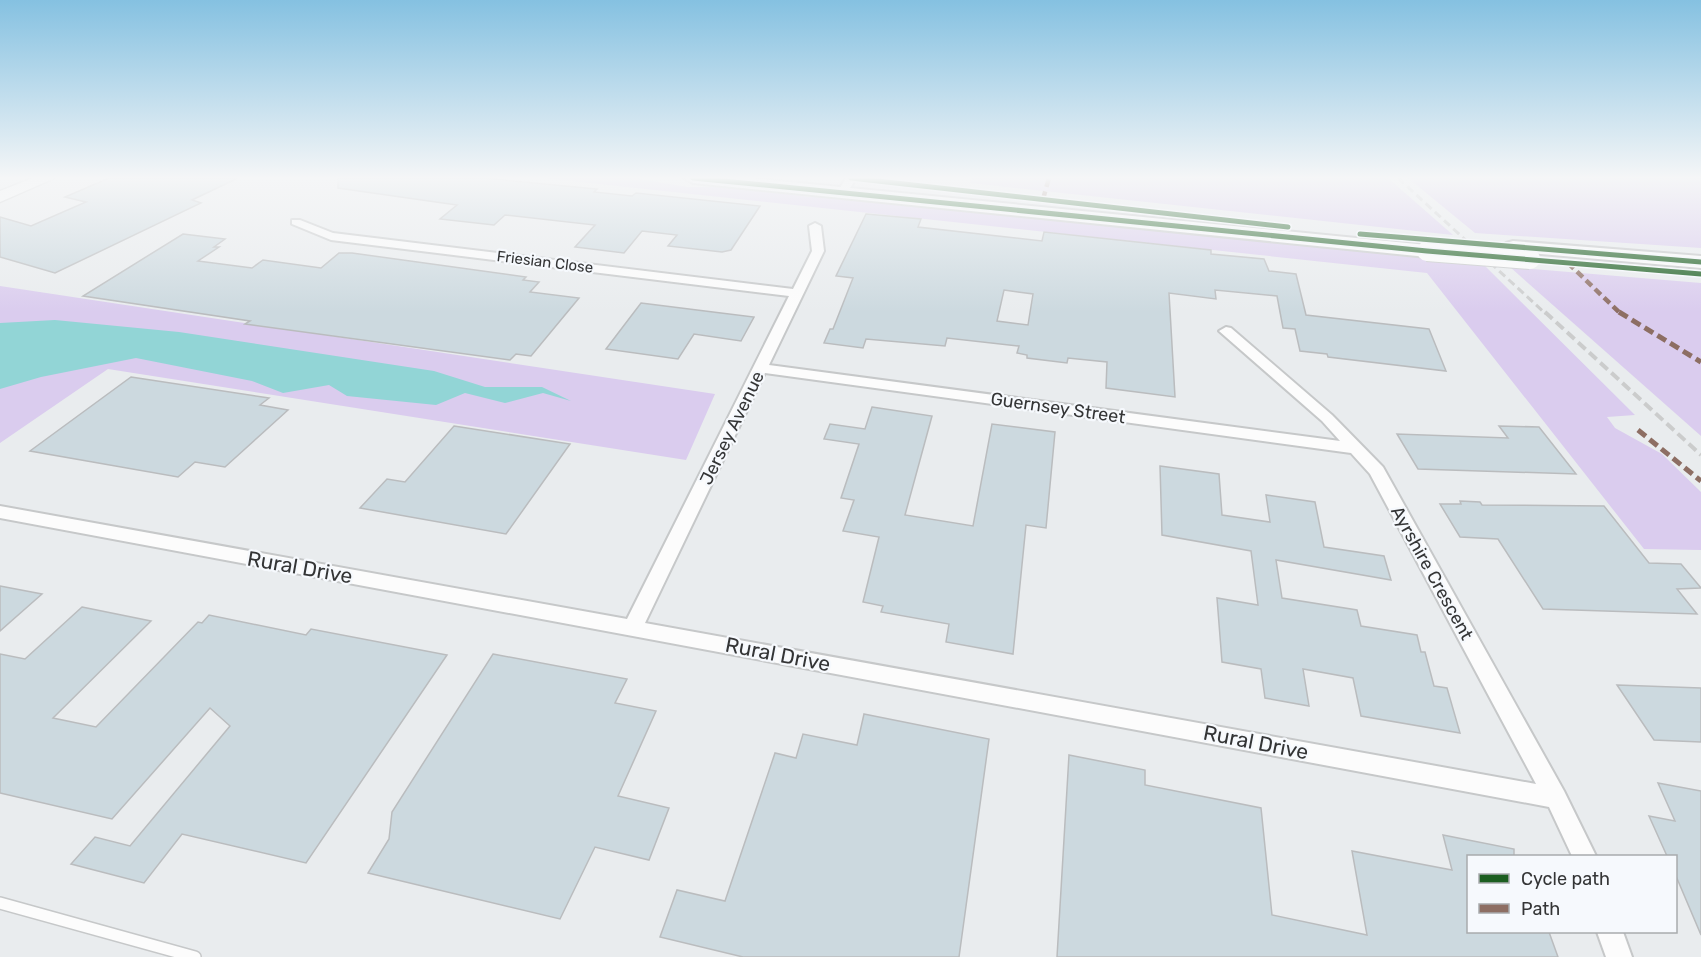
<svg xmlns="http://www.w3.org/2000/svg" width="1701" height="957" font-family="Rubik,sans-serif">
<rect width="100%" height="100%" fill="#e9ecee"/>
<g fill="#daccee">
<path d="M543 178H635L687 187H734L809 197H850L1483 264 1635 415 1607 417 1615 428 1662 454 1701 492V550L1644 549 1427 273Z"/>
<path d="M972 178H1388L1453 235 970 183Z"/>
<path d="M1408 178H1701V248L1475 233Z"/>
<path d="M1510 267 1701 283V436Z"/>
<path d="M0 286 715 394 686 460 108 369 0 443Z"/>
</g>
<path fill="#92d5d6" d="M55 320 179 332 434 371 485 387H542L571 401 543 393 505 403 465 393 436 405 347 396 329 385 283 393 252 381 136 358 41 377 0 389V323Z"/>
<g fill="#ccd9df" stroke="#babcbe" stroke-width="1.5" fill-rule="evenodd">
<path d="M109 178H238L192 200 201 203 55 273 0 257V217L31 226 86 202 65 197Z"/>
<path d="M338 178H483L597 189 594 192 632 196 636 193 760 206 731 250 722 252 668 246 677 235 642 231 624 253 575 247 595 225 505 215 494 225 440 219 457 205 338 188Z"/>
<path d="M866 214 921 219 918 227 1042 241 1044 232 1211 250V254L1264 259 1269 271 1296 274 1306 315 1429 329 1446 371 1328 357 1327 354 1300 351 1295 329 1283 328 1277 296 1215 290 1216 299 1169 293 1175 397 1106 388 1107 362 1068 358 1067 363 1027 358V355L1017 353 1019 346 947 338 945 346 866 339 863 348 824 343 830 329H833L853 278 836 276ZM1004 290 1033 294 1028 325 997 321Z"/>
<path d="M183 234 225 239 214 247H219L198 261 252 268 263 260 321 268 339 253H352L526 277 523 280 539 282 530 292 579 298 531 356 516 354 510 360 245 324 250 321 83 296Z"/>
<path d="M641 303 721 313 754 317 741 341 694 334 678 359 606 349Z"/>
<path d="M131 377 269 398 260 405 288 410 225 467 195 462 178 477 30 451Z"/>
<path d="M872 407 932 416 905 515 973 526 992 424 1055 432 1046 528 1026 525 1013 654 946 642 949 624 881 612 883 606 863 602 879 537 843 531 854 500 841 498 859 444 824 439 830 424 865 429Z"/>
<path d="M454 426 570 444 506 534 360 508 387 479 405 482Z"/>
<path d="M1499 426 1539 427 1576 474 1418 469 1397 434 1508 438Z"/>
<path d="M1160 466 1219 474 1222 515 1270 522 1266 495 1315 502 1324 547 1384 556 1391 580 1276 560 1282 598 1357 610 1361 626 1417 635 1421 652H1425L1434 686 1447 688 1460 733 1361 716 1353 678 1303 669 1309 706 1265 698 1261 669 1222 662 1217 598 1258 605 1251 551 1162 535Z"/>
<path d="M1460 501 1480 502 1482 505 1604 506 1649 563 1681 564 1701 588 1677 589 1697 614 1543 609 1498 539 1460 537 1440 504H1461Z"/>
<path d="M0 586 42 594 0 631Z"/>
<path d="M82 607 151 621 53 718 96 727 198 622 202 623 209 615 306 635 311 629 447 655 306 863 182 834 144 883 71 864 95 837 130 846 230 726 210 708 112 819 0 793V654L25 659Z"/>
<path d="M493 654 627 679 615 703 656 711 618 796 669 808 649 860 595 847 560 919 368 873 389 839 392 812Z"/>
<path d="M1617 685 1701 688V742L1654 740Z"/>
<path d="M864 714 989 739 959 957H743L660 937 677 890 725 901 775 753 796 758 803 734 857 745Z"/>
<path d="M1069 755 1145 770V785L1261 808 1272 915 1367 935 1352 851 1452 870 1443 835 1514 849V856H1468V932H1549L1558 957H1057Z"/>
<path d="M1658 783 1701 791V935L1676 876V856H1667L1649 816 1675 821Z"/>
</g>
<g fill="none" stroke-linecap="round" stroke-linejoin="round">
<defs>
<path id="service" d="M0 903 195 957"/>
<g id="minor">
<path d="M846 178H856L846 195H838L837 193Z"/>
<path d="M292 220H300L333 233 793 289 812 251 809 226 815 223 821 226 824 251 769 365 1340 441 1322 421 1219 331 1226 327 1231 328 1332 415 1383 467 1564 791 1596 856H1572L1549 807 0 518V506L627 619 789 296 331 240 292 224ZM765 373 1351 453 1370 474 1536 784 645 623Z"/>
<path d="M1597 932H1623L1632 957H1606Z"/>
</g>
<path id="secondary" d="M33 178H55L0 202V191Z"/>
<g id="trunk">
<path d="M684 178H749L1427 245 1434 247 1437 251 1434 255 1427 257 693 183Z"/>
<path d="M1513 241 1701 256V268L1506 251 1503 247 1506 243Z"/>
</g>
</defs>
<use href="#service" stroke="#c6c8c9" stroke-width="14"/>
<use href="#minor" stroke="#c6c8c9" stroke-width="4"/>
<use href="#secondary" stroke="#c6c8c9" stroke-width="3"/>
<use href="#trunk" stroke="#c6c8c9" stroke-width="4"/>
<use href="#service" stroke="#fcfcfc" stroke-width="11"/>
<use href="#minor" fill="#fcfcfc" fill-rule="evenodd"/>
<use href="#secondary" fill="#fcfcfc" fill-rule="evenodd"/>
<use href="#trunk" fill="#fcfcfc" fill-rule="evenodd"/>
<path stroke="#cbcccc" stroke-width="3" stroke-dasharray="8 4.5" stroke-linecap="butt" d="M1398 178 1546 314"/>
<path stroke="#cbcccc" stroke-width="4" stroke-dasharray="10 5" stroke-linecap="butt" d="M1545 312 1701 455"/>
<defs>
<path id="trunk-bridge" d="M1427 251 1530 259"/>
</defs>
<use href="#trunk-bridge" stroke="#c6c8c9" stroke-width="22" stroke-linecap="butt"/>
<use href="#trunk-bridge" stroke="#fcfcfc" stroke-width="20"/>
<g stroke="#8d6e63" stroke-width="4.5" stroke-dasharray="8 4.5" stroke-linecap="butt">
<path d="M1043 199 1049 178"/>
<path d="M1568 263 1621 314"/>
</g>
<g stroke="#8d6e63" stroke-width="5" stroke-dasharray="10 5" stroke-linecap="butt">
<path d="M1619 312 1701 362"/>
<path d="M1638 430 1701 481"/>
</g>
<defs>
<g id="cycleway">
<path d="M693 178 1427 251 1701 274"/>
<path d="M851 178 1288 227"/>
<path d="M1360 234 1701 262"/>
</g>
</defs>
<use href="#cycleway" stroke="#f6f9fd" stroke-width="8"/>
<use href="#cycleway" stroke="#1b5e20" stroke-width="5"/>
</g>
<linearGradient id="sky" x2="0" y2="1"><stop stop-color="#85c1e1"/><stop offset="0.57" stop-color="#f5f6f7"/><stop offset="1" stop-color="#f5f6f7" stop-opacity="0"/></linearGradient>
<rect width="1701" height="312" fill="url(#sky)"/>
<g text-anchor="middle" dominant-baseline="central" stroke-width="4.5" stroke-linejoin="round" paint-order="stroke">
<g font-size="15" fill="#343536" stroke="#f6f9fd">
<text transform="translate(545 262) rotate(7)">Friesian Close</text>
</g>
<g font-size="18" fill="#343536" stroke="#f6f9fd">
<text transform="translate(1058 408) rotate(8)">Guernsey Street</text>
<text transform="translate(732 428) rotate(-64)">Jersey Avenue</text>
<text transform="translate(1432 573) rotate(61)">Ayrshire Crescent</text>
</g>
<g font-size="21" fill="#343536" stroke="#f6f9fd">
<text transform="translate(300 567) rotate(10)">Rural Drive</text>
<text transform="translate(778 654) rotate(11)">Rural Drive</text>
<text transform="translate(1256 742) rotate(11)">Rural Drive</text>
</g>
</g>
<rect x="1467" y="855" width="210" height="78" fill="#f6f9fd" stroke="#a8abad" stroke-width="1.5"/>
<rect x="1479" y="874" width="30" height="9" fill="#1b5e20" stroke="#a8abad" stroke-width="1.5"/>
<text x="1521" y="885" font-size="18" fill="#343536">Cycle path</text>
<rect x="1479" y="904" width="30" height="9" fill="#8d6e63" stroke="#a8abad" stroke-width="1.5"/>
<text x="1521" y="915" font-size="18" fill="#343536">Path</text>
</svg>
